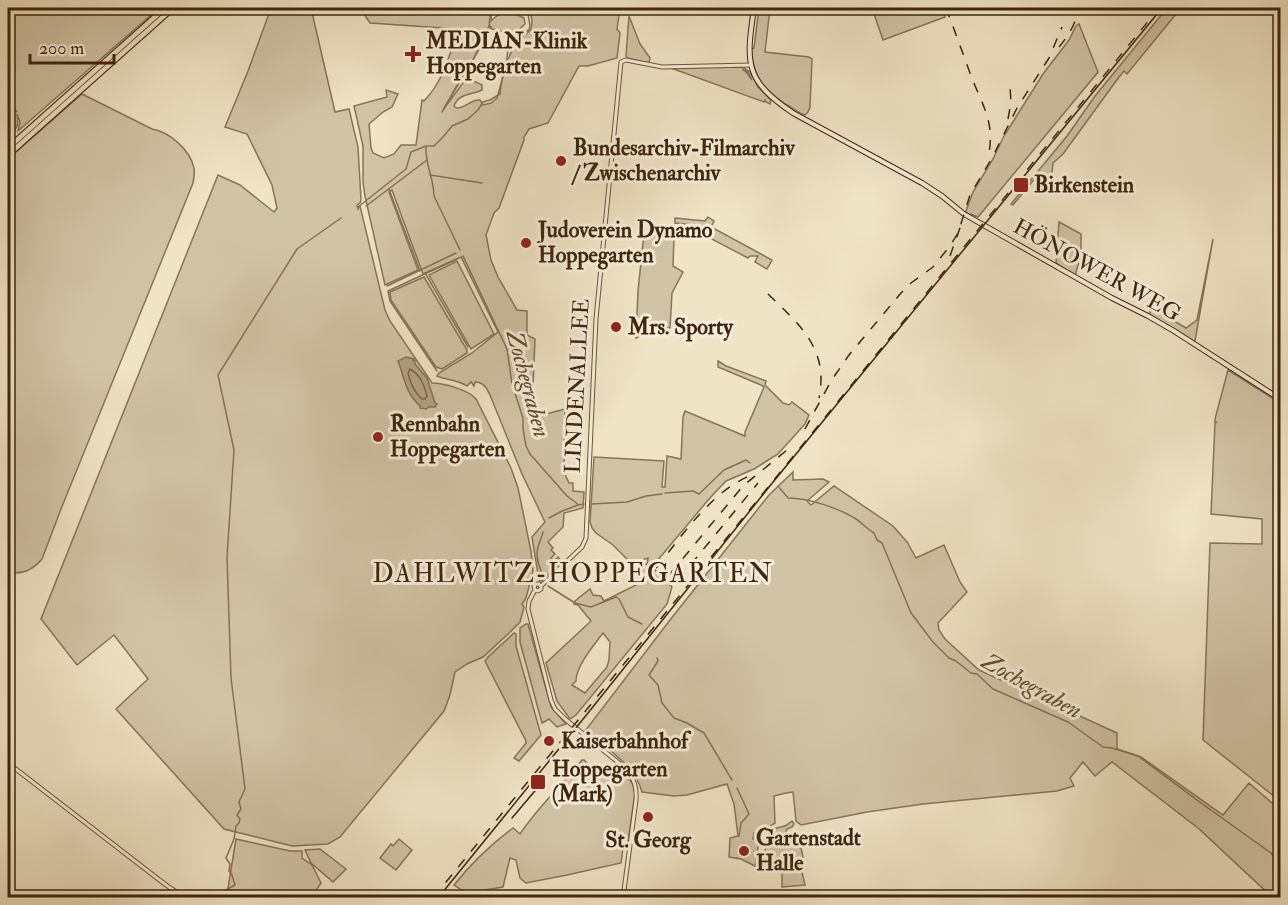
<svg xmlns="http://www.w3.org/2000/svg" width="1288" height="905" font-family="'IM FELL Double Pica',serif">
<rect width="100%" height="100%" fill="#efe4c5"/>
<filter id="stains"><feTurbulence type="fractalNoise" baseFrequency=".00333" numOctaves="4"/><feColorMatrix values="0 0 0 0 .2 0 0 0 0 .09 0 0 0 0 .02 0 0 0 .5 -.17"/></filter>
<radialGradient id="worn" r=".72"><stop offset=".6" stop-color="#630" stop-opacity="0"/><stop offset="1" stop-color="#630" stop-opacity=".3"/></radialGradient>
<g fill="#d1c4a6" stroke="#88745a" stroke-width="1.5" fill-rule="evenodd">
<path d="M8 8H156L158 9 18 131 20 122 17 114C19 127 17 128 8 137V102L17 112 8 100Z"/>
<path d="M271 8H311L335 112 349 109 358 147 361 200 360 203 357 205 358 209 360 206 385 310 390 321 432 383C443 383 469 390 476 399L511 468 518 488 531 551 533 571 526 598 522 604 524 607 520 622 508 634 483 657 467 664 455 672 450 695 444 711 340 837 328 844 292 846 224 829 116 709 148 679 114 635 77 665 41 619 218 175 240 185 274 212 277 208 272 185 247 134 225 127 248 71Z"/>
<path d="M360 8H492L491 21C500 10 513 12 524 18L525 24C517 30 516 37 510 43L504 32 492 29 490 25V31L443 110 465 80 476 82 482 85V90C472 95 459 93 454 106L457 108C466 108 471 99 480 100L483 105 491 103 497 98C506 69 505 49 531 30L532 21 530 8H620L617 29 620 33 617 58 588 66H579L548 123 529 129 524 137V140L499 208 494 213 486 235 491 260 498 277 517 310 527 311V335L535 339 532 410 546 414 565 409 564 472 569 483H573V491L584 492 583 508 564 513 563 527 548 542 553 548 551 550 555 554 551 558 554 561 558 557 562 562 541 581 539 580 532 537 545 522 522 474 490 395C487 389 484 382 475 382L474 386 471 382 467 386C458 380 447 380 437 376L439 373 472 353 498 332 461 257 423 274 392 190 389 192 418 270 385 285 365 196 363 182V146L354 106 387 97 386 90 398 94 392 107 383 112 369 124 371 148 373 153 384 158 394 154 401 145H416L422 100 424 101C443 82 450 54 458 29L370 23Z"/>
<path d="M759 8H770L765 52 809 57 812 59 810 107 808 112 805 115C799 114 797 111 792 108 766 94 754 79 751 49L754 48Z"/>
<path d="M872 8H942L945 17 883 40Z"/>
<path d="M1167 8H1181L1127 74 1124 71 1119 77 1063 154 1053 163 1051 181 1036 177 1013 205 1011 204 1067 136 1095 96Z"/>
<path d="M629 16 640 44 650 58 649 63 627 58 626 56Z"/>
<path d="M1079 24 1098 72 978 217 970 214 976 219 965 213H967L966 211 973 192 993 159 1004 136 1043 74 1069 40 1076 26Z"/>
<path d="M743 67V70L746 72 752 80 749 74 744 68 750 72 758 87 771 100 770 104 766 102 765 100 764 102 671 68Z"/>
<path d="M82 94 152 129C170 132 190 150 194 168 195 173 194 178 193 183L61 509 42 559C33 570 22 575 8 572V159Z"/>
<path d="M708 217 714 221 711 227 772 260 767 269 755 262 758 256H750L748 258 704 235 705 232 703 226 675 223V218L705 221Z"/>
<path d="M1059 222 1081 234V255L1075 276 1056 263Z"/>
<path d="M644 234 674 237 673 266 683 272 672 293 670 328 639 326 638 337 636 338 638 291Z"/>
<path d="M1213 239 1195 341 1194 342 1150 315 1151 298 1160 302 1159 312 1186 328 1197 320Z"/>
<path d="M457 261 494 334 471 349 429 275Z"/>
<path d="M424 277 467 350V353L442 369 436 367 391 300 390 292Z"/>
<path d="M718 361 726 366 766 381 765 385 783 403 789 405 792 402 809 415 805 424 778 454 754 469 726 481 709 499 652 567 672 587 667 604 576 715 570 719 557 701 546 663 591 621 578 605 574 604 575 601 590 589 593 595 601 596 604 601 640 583 637 578 641 574 643 562 647 565 648 558 639 561 633 565 613 545 596 533 592 528 590 522 594 457 664 461 662 487H665L667 456 681 459 683 417 685 411 745 436V432L764 387 761 385 718 367ZM603 633 610 642 609 660 607 667 585 693 572 685 576 681C576 666 594 645 603 633Z"/>
<path d="M1228 370 1280 403V801L1279 800 1280 798 1277 795 1275 797 1203 740 1210 543 1262 544V519L1211 514 1215 423 1217 422H1215V419Z"/>
<path d="M793 472V480L823 479 829 482 807 501 811 505 834 486 893 526 907 542 916 558 944 545 960 582 967 592 938 623 939 630 945 639 979 670 1117 733V749L1141 757 1223 815 1249 783 1280 810V897H1272L1198 828 1112 762 1095 776 1083 762 1070 778 1074 786 1057 791 923 804 867 812 801 825 796 821 793 792 786 793 774 796 775 823 769 827 768 830 785 826 792 821 794 824 792 827 787 829 783 839 801 848 803 857 799 859 805 885 782 887V862L764 857 766 846 767 831 754 833 753 839 759 841 755 866 741 859 729 857 730 838 738 836 734 804 727 784 687 795 674 796 642 792C635 766 611 753 593 735H590L585 731 670 620 769 495Z"/>
<path d="M526 624H528L551 707 566 724 557 727 549 719 542 723 520 642V628Z"/>
<path d="M514 633 516 634V646L541 735 519 761 514 758 526 743V741L485 661 488 657Z"/>
<path d="M582 760H584L595 771 596 770 603 772 609 776C623 775 633 776 635 793L627 849 623 848 621 863 567 875 526 883 520 878 516 860 510 858 503 887 466 893 454 885C472 862 489 846 513 828L520 834C538 807 562 785 582 760Z"/>
<path d="M236 839 290 851H302V858L312 865 321 883 313 895 297 896 296 897H224L228 888Z"/>
<path d="M399 839 412 850 396 870 380 858 391 844 393 846Z"/>
<path d="M320 849 346 869 333 882 311 863 305 850Z"/>
</g>
<path fill="#b3a386" stroke="#857156" stroke-width="1.5" d="M406 357 414 359 413 360 415 361V364L427 378 435 403 437 404 435 407H429L426 409 420 408V406C405 392 405 379 398 361Z"/>
<g fill="none" stroke-linecap="round" stroke-linejoin="round">
<path stroke="#79644a" stroke-width="1.5" d="M410 369C420 374 424 385 427 396L425 399H422C414 392 410 383 408 373Z"/>
<g stroke="#857156" stroke-width="1.5">
<path d="M442 112 456 87 466 75 489 26 491 8"/>
<path d="M426 147C425 164 434 179 434 196L460 250"/>
<path d="M430 175 482 183"/>
<path d="M389 189 420 271"/>
<path d="M366 206 427 160"/>
<path d="M358 207 406 169 411 152 426 146H434L443 137 452 126 468 119 478 110 483 102 490 100 500 94C501 78 507 65 508 49L519 42 521 34 529 30 530 26 527 8"/>
<path d="M463 256 507 349 512 384 523 418V429L526 446 530 454 567 496 579 505 584 504"/>
<path d="M425 273 468 347"/>
<path d="M387 286 456 253"/>
<path d="M437 371 390 301 388 291 457 259"/>
<path d="M778 486 788 498C808 498 839 508 856 519 862 523 867 529 874 533L877 540 882 543 911 613 933 642 949 658 956 661 971 673 977 674 993 689 1068 722 1103 747 1112 748 1138 756 1201 803 1271 853 1280 865"/>
<path d="M665 493 693 491 699 494 724 470 746 460 750 463"/>
<path d="M592 504 627 502 646 496 662 494"/>
<path d="M549 518 562 511 578 505"/>
<path d="M543 532C542 538 539 542 538 547 535 558 540 568 544 579"/>
<path d="M548 586 575 603 591 607 616 597 619 599 628 617 642 624"/>
<path d="M657 658 658 661 649 675 658 685 662 703 674 718 687 723 704 733 732 780"/>
<path d="M737 788 749 814 741 823 739 836"/>
<path d="M225 898 223 893 224 891 235 885 232 875 229 871 230 864 226 858 234 839 236 826 239 823 240 819 237 815 241 809 239 802 245 789 231 678 227 557 234 450 218 375 297 249 341 218"/>
</g>
<defs>
<g id="tertiary">
<path d="M541 586 582 547 586 538 596 319 621 62 626 60 662 67 751 65"/>
<path d="M535 590 538 591 541 589V587L539 584H536L534 586 535 590 529 601 528 609 551 700 555 709 565 719 625 768C634 778 637 787 636 800L623 898"/>
<path d="M8 763 166 885 175 891 193 898"/>
</g>
<path id="secondary" d="M754 8C746 63 744 80 793 113L922 183 942 196 964 214 1112 298 1148 316 1174 331 1280 399"/>
<g id="primary">
<path d="M8 148 165 8"/>
<path d="M8 155 173 8"/>
</g>
</defs>
<use href="#tertiary" stroke="#6b553b" stroke-width="5"/>
<use href="#secondary" stroke="#3f250d" stroke-width="6"/>
<use href="#primary" stroke="#3f250d" stroke-width="7"/>
<use href="#tertiary" stroke="#f5edd9" stroke-width="3"/>
<use href="#secondary" stroke="#f5edd9" stroke-width="4"/>
<use href="#primary" stroke="#efe4c5" stroke-width="4.5"/>
<g stroke="#3f250d" stroke-width="1.5">
<path d="M512 818 545 779"/>
<path d="M438 898 588 713 769 487 1162 8"/>
</g>
<g stroke="#3f250d" stroke-width="1.5" stroke-dasharray="10 10" stroke-linecap="butt">
<path d="M946 8C954 29 962 51 970 73 982 106 996 121 988 158"/>
<path d="M1059 47C1069 35 1076 23 1079 8"/>
<path d="M1008 119 1011 102 1010 87"/>
<path d="M950 256 961 225"/>
<path d="M768 294C800 325 829 349 819 398"/>
<path d="M805 429 831 381 849 355 901 293 911 283 933 267 950 246 958 233 970 195 992 158 1017 108 1049 58 1062 27"/>
<path d="M656 568C683 535 709 494 749 476"/>
<path d="M670 574 743 486 787 450"/>
<path d="M678 580 758 483"/>
<path d="M433 898 1159 8"/>
</g>
</g>
<g fill="#8f2418" stroke="#f5edd9" stroke-width="2">
<path d="M410 45h6v6h6v6h-6v6h-6v-6h-6v-6h6z"/>
<circle cx="561" cy="161" r="6"/>
<rect x="1013" y="177" width="16" height="16" rx="3"/>
<circle cx="526" cy="243" r="6"/>
<circle cx="616" cy="327" r="6"/>
<circle cx="378" cy="437" r="6"/>
<circle cx="549" cy="741" r="6"/>
<rect x="530" y="774" width="16" height="16" rx="3"/>
<circle cx="648" cy="817" r="6"/>
<circle cx="744" cy="851" r="6"/>
</g>
<g text-anchor="middle" dominant-baseline="central" stroke-width="6" stroke-linejoin="round" paint-order="stroke">
<g font-size="22" font-weight="bold" fill="#3f250d" stroke="#f5edd9" text-anchor="start">
<text x="426" y="41">MEDIAN-Klinik<tspan x="426" dy="25">Hoppegarten</tspan></text>
<text x="573" y="148">Bundesarchiv-Filmarchiv<tspan x="573" dy="25">/ Zwischenarchiv</tspan></text>
<text x="1034" y="185">Birkenstein</text>
<text x="538" y="230">Judoverein Dynamo<tspan x="538" dy="25">Hoppegarten</tspan></text>
<text x="628" y="327">Mrs. Sporty</text>
<text x="390" y="424">Rennbahn<tspan x="390" dy="25">Hoppegarten</tspan></text>
<text x="561" y="741">Kaiserbahnhof</text>
<text x="552" y="769">Hoppegarten<tspan x="552" dy="25">(Mark)</tspan></text>
<text x="756" y="838">Gartenstadt<tspan x="756" dy="25">Halle</tspan></text>
<text x="648" y="840" text-anchor="middle">St. Georg</text>
</g>
<g font-size="22" fill="#3f250d" stroke="#f5edd9">
<text transform="translate(1097 270) rotate(29)">HÖNOWER WEG</text>
<text transform="translate(577 386) rotate(-87)">LINDENALLEE</text>
</g>
<g font-size="24" font-style="italic" fill="#624b31" stroke="#f5edd9">
<text transform="translate(528 384) rotate(75)">Zochegraben</text>
<text transform="translate(1032 686) rotate(29)">Zochegraben</text>
</g>
<g font-size="26" letter-spacing="1.5" fill="#3f250d" stroke="#f5edd9">
<text x="573" y="574">DAHLWITZ-HOPPEGARTEN</text>
</g>
</g>
<rect width="1288" height="905" fill="none" stroke="#efe4c5" stroke-width="30"/>
<rect x="9" y="9" width="1270" height="887" fill="none" stroke="#3f250d" stroke-width="3"/>
<rect x="15" y="15" width="1258" height="875" fill="none" stroke="#3f250d" stroke-width="1.5"/>
<path d="M30 54v9h84v-9" fill="none" stroke="#3f250d" stroke-width="3"/>
<text x="39" y="54" font-size="18" fill="#3f250d" stroke="#f5edd9" stroke-width="4.5" paint-order="stroke">200 m</text>
<rect width="100%" height="100%" filter="url(#stains)"/>
<rect width="100%" height="100%" fill="url(#worn)"/>
</svg>
